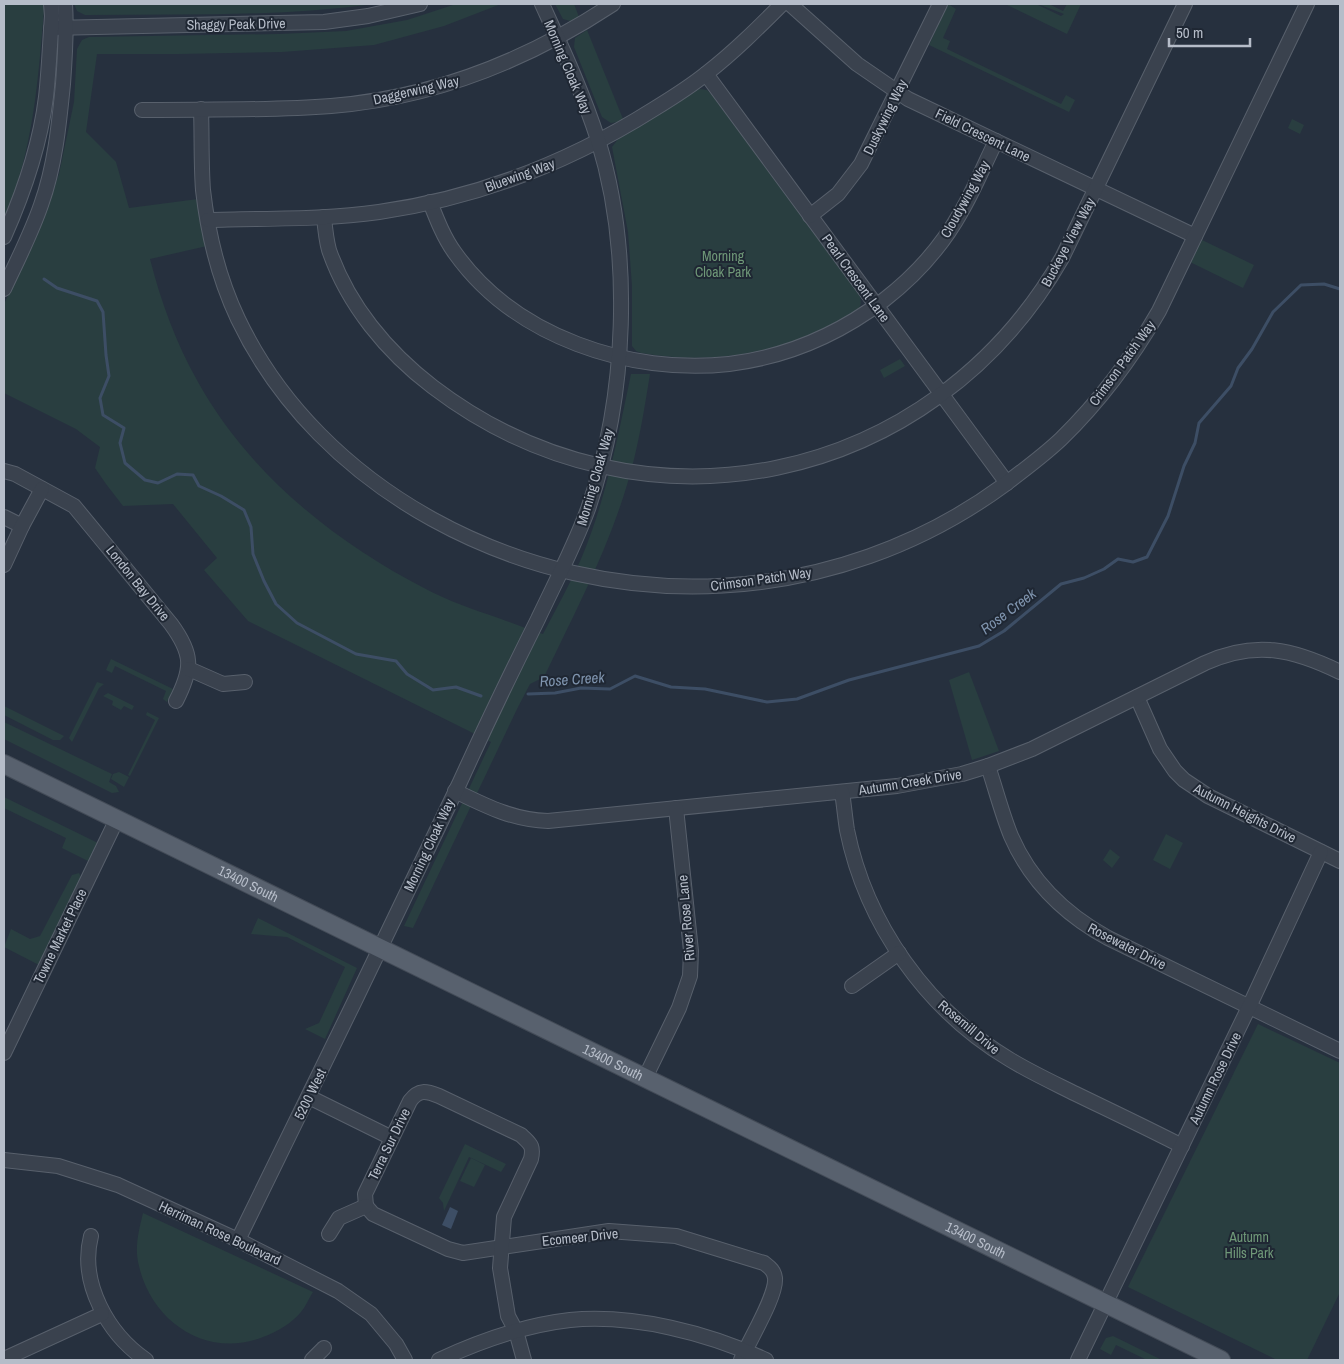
<svg xmlns="http://www.w3.org/2000/svg" width="1344" height="1364" font-family="'Archivo Narrow',sans-serif">
<rect width="100%" height="100%" fill="#26303e"/>
<g fill="#293e40">
<path d="M4 4H44V10C38 82 33 153 4 219Z"/>
<path d="M74 4H375C279 17 182 14 85 15L77 11Z"/>
<path d="M456 4H501L444 26 374 45 282 52 179 54H97L86 132 116 162 129 208 198 199 207 246 150 259C161 302 176 343 198 382 248 472 333 541 424 588 448 601 475 610 501 619 515 624 529 630 543 634 556 609 570 584 581 559 606 500 618 436 631 374H650C644 411 638 449 627 485 607 552 574 614 544 677L530 684 517 709 413 928 404 926 491 742 248 621 204 570 217 558 173 504 123 506 106 484 95 468 100 447 76 429 4 393V304L37 236 59 174 74 102 77 49 82 40 89 37 279 34 346 31 407 20Z"/>
<path d="M555 4H574L579 17 570 21 563 19Z"/>
<path d="M948 4 956 9 943 38 950 41 947 49 1061 104 1066 95 1075 100 1069 112 929 45Z"/>
<path d="M1005 4H1036L1061 16 1064 14 1038 4H1049L1063 11 1067 4H1081L1067 34Z"/>
<path d="M587 30 623 119 618 122 611 123 602 117 574 47 575 38Z"/>
<path d="M700 89 707 90 712 95 858 293C861 298 862 303 859 308 856 313 848 315 843 318 809 339 768 352 728 356 699 359 670 358 641 353L636 351 632 346V286L628 232 612 147 619 138 670 108 694 91Z"/>
<path d="M1292 119 1304 125 1300 134 1288 128Z"/>
<path d="M1200 239 1254 265 1243 288 1190 262Z"/>
<path d="M900 359 905 366 884 378 880 370Z"/>
<path d="M111 659 173 689 167 702 163 699 166 691 115 666 112 673 106 670Z"/>
<path d="M969 672 999 751 972 760 949 680Z"/>
<path d="M97 682 104 684 99 688 72 742 69 738Z"/>
<path d="M108 693 134 706 132 710 124 706 121 710 112 705 113 701 103 696Z"/>
<path d="M4 706 64 736 60 740H53L4 715Z"/>
<path d="M147 712 159 718 130 776 128 775 155 720 146 715Z"/>
<path d="M4 722 112 774 109 782 116 786 119 792 112 793 4 739Z"/>
<path d="M119 772 129 777 124 787 111 779 113 774Z"/>
<path d="M4 797 98 843 90 862 62 848 66 838 4 808Z"/>
<path d="M1166 834 1183 843 1170 869 1153 860Z"/>
<path d="M1110 849 1120 857 1112 868 1103 860Z"/>
<path d="M79 873 81 877 39 965 4 947 11 929 30 939 40 936 72 875Z"/>
<path d="M258 918 357 968 325 1039 305 1029 319 1023 345 967 287 937 251 934Z"/>
<path d="M1258 1024 1340 1063V1292L1307 1360H1277L1128 1287Z"/>
<path d="M465 1144 506 1164 501 1172 469 1157 444 1211 443 1203 439 1198Z"/>
<path d="M471 1158 485 1165 474 1187 460 1181Z"/>
<path d="M143 1213 313 1292C309 1298 306 1306 301 1312 292 1323 277 1332 263 1337 208 1359 152 1323 139 1266 134 1248 139 1230 143 1213Z"/>
<path d="M1113 1336 1162 1360H1163H1147L1116 1345 1111 1355 1100 1349 1106 1338Z"/>
</g>
<path fill="#3d4e65" d="M450 1207 458 1211 451 1229 442 1225Z"/>
<g fill="none" stroke-linecap="round" stroke-linejoin="round">
<g stroke="#3d4e65" stroke-width="3">
<path d="M44 279 57 288 97 301 103 312 106 355 109 376 100 398 103 415 124 428 120 443 125 463 145 480 158 483 177 474 193 475 199 486 221 496 244 510 251 527 253 554 264 581 276 604 297 623 356 654 396 661 407 674 433 690 456 687 481 696"/>
<path d="M528 694 555 693 581 688 610 689 635 676 671 687 705 689 767 702 797 699 849 680 979 646 1004 631 1061 584 1084 578 1104 569 1118 559 1133 562 1147 557 1168 516 1184 466 1195 443 1199 423 1231 386 1238 368 1252 349 1273 312 1301 285 1324 284 1340 289"/>
</g>
<defs>
<g id="minor">
<path d="M790 4 857 64 908 99 1195 236"/>
<path d="M51 28 324 22 368 16 420 4"/>
<path d="M706 74 1007 483"/>
<path d="M201 109C202 136 201 163 203 190 208 234 219 279 238 319 279 405 349 473 432 519 613 619 836 608 1004 485 1024 470 1043 456 1061 439 1100 401 1132 358 1159 311L1307 4"/>
<path d="M142 110C204 109 269 111 331 106 434 98 528 60 613 4"/>
<path d="M430 202C437 220 444 238 455 253 515 337 630 375 729 364 786 357 839 334 884 300 915 276 942 246 961 212 974 190 984 165 996 141"/>
<path d="M810 216 838 194 861 164 940 4"/>
<path d="M324 217C325 228 326 239 329 250 348 305 387 352 433 387 643 547 932 485 1062 258L1185 4"/>
<path d="M208 220C265 218 322 220 379 212 477 198 570 162 654 109 672 98 691 86 707 73 734 52 758 28 782 4"/>
<path d="M4 237C24 192 40 146 46 97 49 70 50 42 52 16L51 4"/>
<path d="M4 289C17 261 31 234 41 205 55 166 59 125 63 84 65 57 67 31 65 4"/>
<path d="M4 471 15 474 74 506 171 624C193 654 193 668 176 701"/>
<path d="M4 517 22 526"/>
<path d="M4 565 22 526 42 489"/>
<path d="M189 669 223 684 245 682"/>
<path d="M1137 697 1160 749 1175 771 1184 780 1208 796 1340 861"/>
<path d="M988 766C996 790 1002 814 1011 836 1031 882 1066 915 1108 938L1340 1051"/>
<path d="M455 791C486 806 513 820 548 821L897 786 962 774 988 766 1032 749 1205 663C1255 640 1293 649 1340 672"/>
<path d="M842 792C844 805 845 817 847 830 866 924 927 1010 1009 1059 1030 1072 1054 1083 1076 1094 1111 1111 1147 1128 1182 1146"/>
<path d="M852 986 899 953"/>
<path d="M4 1053 117 819"/>
<path d="M645 1078 679 1008 690 976 691 951 676 808"/>
<path d="M309 1097 392 1138"/>
<path d="M4 1160 58 1166 118 1185 238 1240 338 1291 371 1314 396 1344 405 1360"/>
<path d="M366 1206 373 1214 448 1249 463 1253 609 1231 676 1236 764 1263C769 1267 774 1270 775 1278 777 1296 748 1342 741 1360"/>
<path d="M366 1206 365 1194 410 1101C419 1089 426 1091 439 1096L521 1135C530 1144 534 1145 531 1159L504 1217 500 1268 508 1316 516 1331 524 1360"/>
<path d="M329 1234 339 1218 366 1206"/>
<path d="M91 1236C79 1283 108 1334 146 1360"/>
<path d="M238 1240C313 1088 387 935 460 782 485 727 511 673 538 619 555 583 574 547 588 509 627 397 633 253 598 140 583 93 562 48 542 4"/>
<path d="M4 1359 102 1314"/>
<path d="M312 1360 324 1348"/>
<path d="M439 1360C480 1341 525 1325 570 1320 634 1314 708 1333 766 1360"/>
<path d="M1078 1360 1249 1007 1321 852"/>
</g>
<g id="major">
<path id="s1" d="M4 764 1221 1360"/>
</g>
</defs>
<use href="#minor" stroke="#58606c" stroke-width="16"/>
<use href="#major" stroke="#434b57" stroke-width="20"/>
<use href="#minor" stroke="#3a424e" stroke-width="14"/>
<use href="#major" stroke="#58616e" stroke-width="18"/>
</g>
<g text-anchor="middle" dominant-baseline="central" stroke-width="4" stroke-linejoin="round" paint-order="stroke">
<g font-size="14" fill="#b6bdc9" stroke="#1f2733">
<text transform="translate(236 24) rotate(-1)">Shaggy Peak Drive</text>
<text transform="translate(568 67) rotate(67)">Morning Cloak Way</text>
<text transform="translate(416 90) rotate(-13)">Daggerwing Way</text>
<text transform="translate(885 117) rotate(-64)">Duskywing Way</text>
<text transform="translate(983 135) rotate(26)">Field Crescent Lane</text>
<text transform="translate(520 175) rotate(-20)">Bluewing Way</text>
<text transform="translate(965 199) rotate(-61)">Cloudywing Way</text>
<text transform="translate(1068 242) rotate(-62)">Buckeye View Way</text>
<text transform="translate(856 278) rotate(54)">Pearl Crescent Lane</text>
<text transform="translate(1122 363) rotate(-54)">Crimson Patch Way</text>
<text transform="translate(595 477) rotate(-74)">Morning Cloak Way</text>
<text transform="translate(761 579) rotate(-8)">Crimson Patch Way</text>
<text transform="translate(138 583) rotate(51)">London Bay Drive</text>
<text transform="translate(910 782) rotate(-9)">Autumn Creek Drive</text>
<text transform="translate(1245 813) rotate(27)">Autumn Heights Drive</text>
<text transform="translate(429 845) rotate(-65)">Morning Cloak Way</text>
<text stroke="none"><textPath href="#s1" startOffset="272">13400 South</textPath></text>
<text transform="translate(686 918) rotate(-95)">River Rose Lane</text>
<text transform="translate(60 936) rotate(-64)">Towne Market Place</text>
<text transform="translate(1127 946) rotate(27)">Rosewater Drive</text>
<text transform="translate(969 1027) rotate(40)">Rosemill Drive</text>
<text stroke="none"><textPath href="#s1" startOffset="678">13400 South</textPath></text>
<text transform="translate(1215 1078) rotate(-64)">Autumn Rose Drive</text>
<text transform="translate(310 1094) rotate(-64)">5200 West</text>
<text transform="translate(389 1144) rotate(-64)">Terra Sur Drive</text>
<text transform="translate(220 1233) rotate(25)">Herriman Rose Boulevard</text>
<text transform="translate(580 1237) rotate(-6)">Ecomeer Drive</text>
<text stroke="none"><textPath href="#s1" startOffset="1082">13400 South</textPath></text>
</g>
<g font-size="14" fill="#6f9878" stroke="#1f2733">
<text x="723" y="256">Morning<tspan x="723" dy="16">Cloak Park</tspan></text>
<text x="1249" y="1237">Autumn<tspan x="1249" dy="16">Hills Park</tspan></text>
</g>
<g font-size="15" font-style="italic" fill="#7f94ae" stroke="#1f2733">
<text transform="translate(1008 611) rotate(-37)">Rose Creek</text>
<text transform="translate(572 679) rotate(-4)">Rose Creek</text>
</g>
</g>
<rect width="1344" height="1364" fill="none" stroke="#b6bdc9" stroke-width="10"/>
<path d="M1169 38v8h81v-8" fill="none" stroke="#b6bdc9" stroke-width="2.5"/>
<text x="1176" y="38" font-size="15" fill="#b6bdc9" stroke="#1f2733" stroke-width="4" paint-order="stroke">50 m</text>
</svg>
